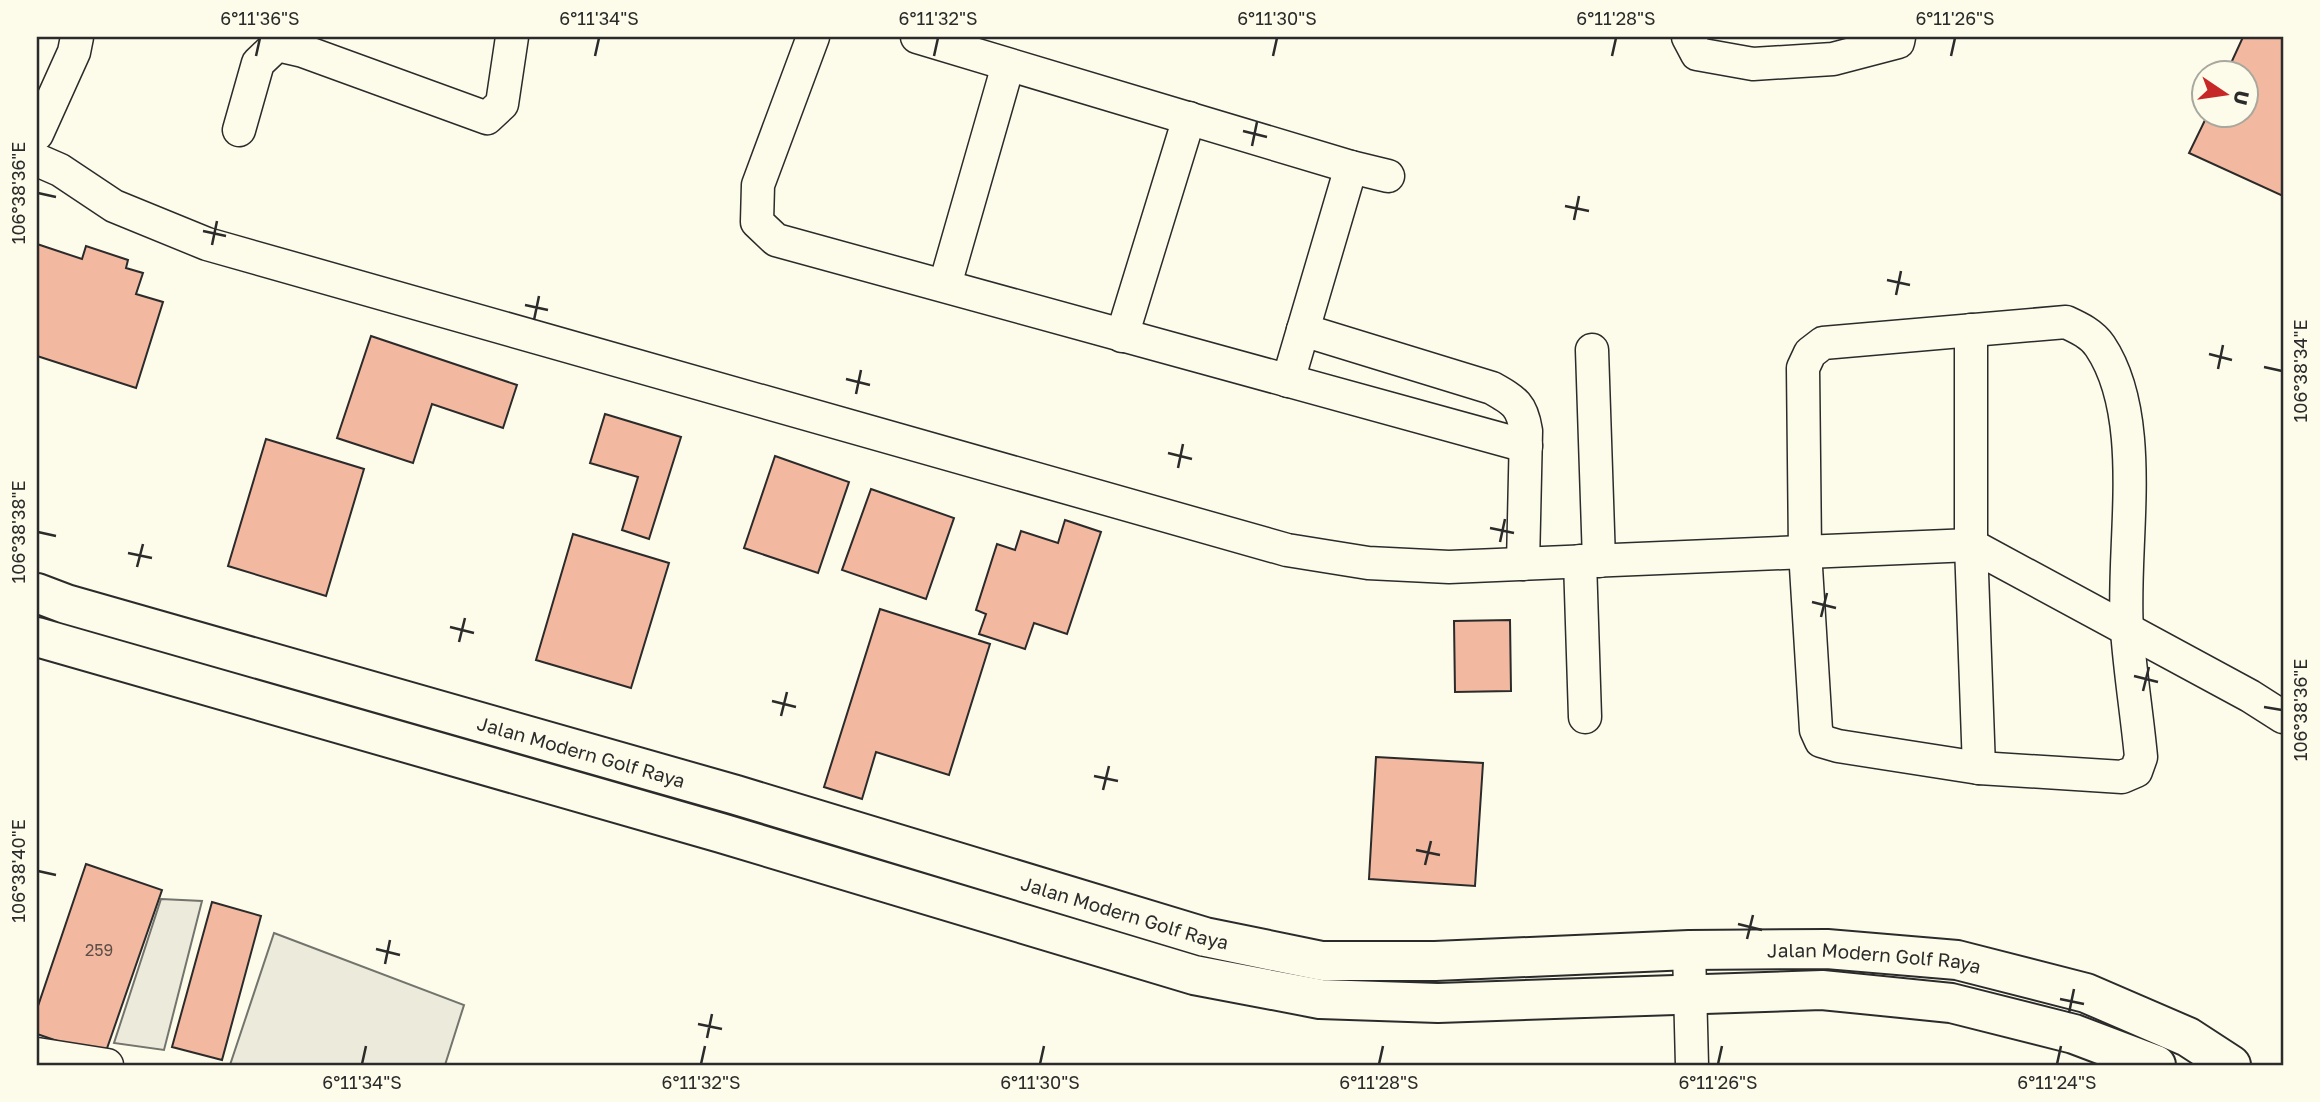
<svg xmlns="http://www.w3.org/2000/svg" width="2320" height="1102" font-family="'Golos Text',sans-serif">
<rect width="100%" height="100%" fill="#fdfbea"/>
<g fill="#ecebdb" stroke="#74746e" stroke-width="2">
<path d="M161 899 202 901 164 1050 114 1043Z"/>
<path d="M274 933 464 1005 445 1065H230Z"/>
</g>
<g fill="#f2b8a0" stroke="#2b2b2b" stroke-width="2">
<path d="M2243 37H2283V196L2189 153 2207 116H2246V74H2226Z"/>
<path d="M37 244 82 259 86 246 128 260 126 268 143 273 136 294 163 302 136 388 37 356Z"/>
<path d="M371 336 517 385 503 428 432 404 413 463 337 438Z"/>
<path d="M605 414 681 437 649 539 622 530 638 477 590 463Z"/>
<path d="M266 439 364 469 326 596 228 566Z"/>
<path d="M775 456 849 482 818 573 744 548Z"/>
<path d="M871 489 954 518 926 599 842 570Z"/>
<path d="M1065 520 1101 532 1067 634 1034 623 1025 649 979 634 986 614 976 610 997 544 1015 550 1021 531 1058 543Z"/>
<path d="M573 534 669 563 631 688 536 660Z"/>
<path d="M880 609 990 644 949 775 876 752 862 799 824 787Z"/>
<path d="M1510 620 1511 691 1455 692 1454 621Z"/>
<path d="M1376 757 1483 763 1475 886 1369 879Z"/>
<path d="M86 864 162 890 104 1057 37 1034V1009Z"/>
<path d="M212 902 261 916 222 1060 172 1047Z"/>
</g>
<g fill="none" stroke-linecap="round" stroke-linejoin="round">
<defs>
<g id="minor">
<path d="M813 37 758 185 757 222 776 240 1526 446"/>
<path d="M917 37 1351 167 1388 176"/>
<path d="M1688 37 1697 54 1753 64 1833 59 1898 42 1899 37"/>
<path d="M239 130 258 63 277 45 303 51 487 118 502 104 512 37"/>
<path d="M37 134 74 52 77 37"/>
<path d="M37 160 60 170 114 206 207 244 1287 550 1368 563 1449 567 1971 545 2250 696 2283 717"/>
<path d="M945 285 1008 65"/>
<path d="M2066 322C2079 328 2092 334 2100 346 2149 419 2121 546 2127 630 2130 672 2137 715 2141 757L2136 771 2122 777 1979 768 1838 746 1821 741 1816 730 1805 551 1803 368 1810 353 1823 343Z"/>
<path d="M1303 330 1492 388C1515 401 1522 405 1526 431L1523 564"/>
<path d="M1971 330V545L1979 768"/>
<path d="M1122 336 1189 118"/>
<path d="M1592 350 1599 561"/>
<path d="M1288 381 1351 167"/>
<path d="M1580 561 1585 717"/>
<path d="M1689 950 1692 1065"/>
<path d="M37 1054 107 1065"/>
</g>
<g id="tertiary">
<path id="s1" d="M37 593 66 604 736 795 1205 937 1322 961H1435L1689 950 1827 949 1957 960 2086 993 2188 1037 2231 1065"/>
<path d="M37 637 721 833 1194 975 1320 999 1438 1003 1822 990 1951 1003 2074 1034 2156 1065"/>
</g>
</defs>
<use href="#minor" stroke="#2b2b2b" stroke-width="35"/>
<use href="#tertiary" stroke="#2b2b2b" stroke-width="42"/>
<use href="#minor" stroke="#fdfbea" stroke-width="32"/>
<use href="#tertiary" stroke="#fdfbea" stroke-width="38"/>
</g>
<path fill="none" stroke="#2b2b2b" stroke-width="2.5" d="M256 56 260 38M595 56 599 38M934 56 938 38M1273 56 1277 38M1612 56 1616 38M1951 56 1955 38M1243 131 1267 137M1252 146 1257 122M38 193 56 197M1565 206 1589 211M1574 220 1579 196M203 231 226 236M212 245 217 221M1887 280 1910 285M1896 295 1901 271M525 305 548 310M534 320 539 296M2209 354 2232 360M2264 367 2282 371M2218 369 2223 345M846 379 870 385M856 394 861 370M1168 453 1192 459M1178 468 1183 444M1490 528 1514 533M38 532 56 536M1500 542 1505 519M128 553 152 558M137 567 143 544M1812 602 1836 608M1821 617 1827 593M450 627 474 633M459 642 465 618M2134 676 2158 682M2143 691 2149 667M772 701 796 707M2264 707 2282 710M781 716 787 692M1094 776 1118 781M1103 790 1109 766M1416 850 1440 855M1425 865 1431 841M38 871 56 875M1738 924 1762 930M1747 939 1753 915M376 949 400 955M385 964 390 940M2060 999 2084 1004M2069 1013 2074 989M698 1024 722 1029M707 1038 712 1014M362 1064 366 1046M701 1064 705 1046M1040 1064 1044 1046M1379 1064 1383 1046M1718 1064 1722 1046M2057 1064 2061 1046"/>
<g text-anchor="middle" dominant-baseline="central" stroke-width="5" stroke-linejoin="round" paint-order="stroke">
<g font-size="16" fill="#5d4e48">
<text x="99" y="950">259</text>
</g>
<g font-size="19" fill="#2b2b2b" stroke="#fdfbea">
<text stroke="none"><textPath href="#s1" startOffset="567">Jalan Modern Golf Raya</textPath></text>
<text stroke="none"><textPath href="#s1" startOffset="1134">Jalan Modern Golf Raya</textPath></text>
<text stroke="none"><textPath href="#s1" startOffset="1890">Jalan Modern Golf Raya</textPath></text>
</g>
</g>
<rect width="2320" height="1102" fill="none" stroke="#fdfbea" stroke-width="77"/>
<g transform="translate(2225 94) rotate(103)"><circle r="33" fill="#fdfbea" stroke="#a9a89e" stroke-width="2"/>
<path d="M0-5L12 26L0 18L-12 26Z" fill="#c62828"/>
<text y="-10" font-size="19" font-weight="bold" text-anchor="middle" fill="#2b2b2b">U</text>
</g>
<rect x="38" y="38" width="2244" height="1026" fill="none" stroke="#2b2b2b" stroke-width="2.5"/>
<g font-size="18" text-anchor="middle" fill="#2b2b2b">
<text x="260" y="25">6°11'36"S</text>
<text x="599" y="25">6°11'34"S</text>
<text x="938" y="25">6°11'32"S</text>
<text x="1277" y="25">6°11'30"S</text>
<text x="1616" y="25">6°11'28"S</text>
<text x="1955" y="25">6°11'26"S</text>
<text transform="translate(19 193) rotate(-90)" y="6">106°38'36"E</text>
<text transform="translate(2301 371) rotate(-90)" y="6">106°38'34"E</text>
<text transform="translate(19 532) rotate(-90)" y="6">106°38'38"E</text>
<text transform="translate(2301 710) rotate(-90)" y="6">106°38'36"E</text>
<text transform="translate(19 871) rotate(-90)" y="6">106°38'40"E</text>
<text x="362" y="1089">6°11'34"S</text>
<text x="701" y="1089">6°11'32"S</text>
<text x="1040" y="1089">6°11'30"S</text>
<text x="1379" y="1089">6°11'28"S</text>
<text x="1718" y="1089">6°11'26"S</text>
<text x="2057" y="1089">6°11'24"S</text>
</g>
</svg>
